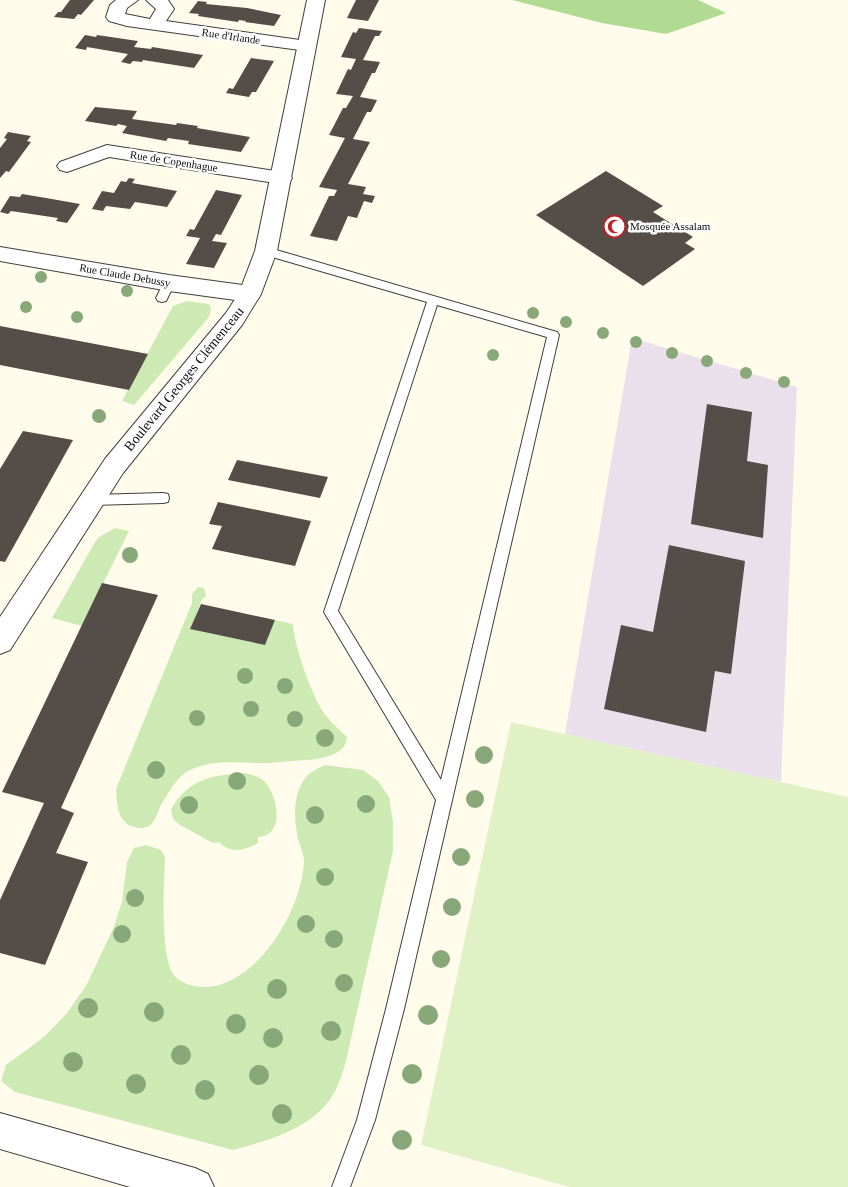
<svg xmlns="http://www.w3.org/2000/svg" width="848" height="1187" font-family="Georgia,serif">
<rect width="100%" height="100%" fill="#fffceb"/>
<path fill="#eae0eb" d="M632 338 797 387 781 782 565 734Z"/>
<g fill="#ceeab4">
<path d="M187 301 209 304 211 309 209 317 134 405 122 401 173 306Z"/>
<path d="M115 528 129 531 82 626 52 618 95 542 99 537Z"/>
<path d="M198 587 204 588 206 596 202 599 191 629 265 645 275 620 293 624C294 645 309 686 319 705 326 718 337 728 347 737 345 763 301 759 282 762 251 766 218 756 188 771 177 777 166 796 160 807 157 814 155 822 149 826 143 829 139 828 134 827 117 823 117 803 116 789L192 603V594Z"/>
<path d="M325 765 363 770 378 781 389 797 393 822V851L346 1061C343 1071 340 1082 335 1091 317 1127 270 1140 233 1150L15 1092 1 1081 6 1065 44 1037 67 1013 86 986 113 929 122 902 127 862 134 848 146 845 161 850 165 858C164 883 160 954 173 974 179 983 194 987 203 987 224 988 245 974 259 959 282 936 303 894 304 861 304 854 300 846 298 839 294 818 292 795 306 777 310 772 319 768 325 765Z"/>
<path d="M245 773C251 775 258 776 263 780 277 792 287 836 258 837V843C244 851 231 854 219 842L213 843 180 825 173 819 171 809C189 779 211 775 245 773Z"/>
</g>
<path fill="#b1db93" d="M512 0H698L726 13 666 34 602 23Z"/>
<path fill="#e1f1c6" d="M511 722 848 797V1187H569L421 1145Z"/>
<g fill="#554d48">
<path d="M70 0H94L81 15 78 14 74 19 54 17 58 12H61Z"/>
<path d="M356 0H379L368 21 347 18Z"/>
<path d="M198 1 207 2 206 4 247 8 281 15 274 26 245 22 246 21 239 20 238 22 198 16 199 14 189 13Z"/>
<path d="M359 28 382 31 379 36H375L363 60 380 62 375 73H372L360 97 377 100 371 112H367L353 139 370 142 348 184 366 187 363 194 375 196 372 203 364 201 357 218 348 216 337 241 310 236 329 196H334L337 190 319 187 345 138 329 135 343 108H346L353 96 336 94 348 69 351 70 356 59 341 57 353 32 356 33Z"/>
<path d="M85 35 96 37 97 35 138 41 134 47 151 49 152 47 203 55 194 68 143 60 142 62 133 61 130 64 121 62 128 54 87 47 86 50 75 48Z"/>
<path d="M251 58 274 61 256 92H252L249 97 226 93 229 88 233 89Z"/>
<path d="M95 107 137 111 132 119 176 125 177 123 198 126 197 128 250 137 241 152 188 144 189 141 168 138 166 141 122 133 127 126 118 124 116 126 85 121Z"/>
<path d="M8 132 31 136 27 141 31 142 9 172 6 171 0 178V148L7 139 4 138Z"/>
<path d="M606 171 663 206 653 212 693 237 685 243 695 249 643 286 536 215Z"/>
<path d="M129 178 135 179 132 183 177 191 167 207 135 202 130 209 106 206 103 211 92 209 102 191 114 193 121 181 126 182Z"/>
<path d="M216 190 242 195 221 235 216 234 212 241 227 243 214 268 186 264 200 238 186 236 190 229 194 230Z"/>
<path d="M22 194 46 198 80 204 67 223 56 221 58 218 11 211 8 214 0 212 10 196 20 197Z"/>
<path d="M0 326 148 354 129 390 0 365Z"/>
<path d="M707 404 752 412 747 461 768 465 763 538 691 524Z"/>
<path d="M23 431 73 440 5 562 0 561V469Z"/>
<path d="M237 460 328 477 320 498 228 480Z"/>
<path d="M218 502 311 521 295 566 212 549 222 526 209 524Z"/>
<path d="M669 545 745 561 731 674 715 671 706 732 604 709 621 625 653 632Z"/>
<path d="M102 583 158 595 61 808 74 813 56 853 88 862 45 965 0 953V900L44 803 2 792Z"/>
<path d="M201 604 275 620 265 645 190 629Z"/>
</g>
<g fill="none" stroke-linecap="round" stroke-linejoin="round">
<defs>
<g id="service">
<path d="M266 247 557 332 559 335 404 1009 375 1120 350 1187H332L357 1120 386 1009 436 800 324 612 427 302 262 254 261 251 262 248ZM437 305 547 337 441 780 338 611Z"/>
<path d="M169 279 175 283 166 301 162 302 158 301 156 298 165 280Z"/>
<path d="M163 493 168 494 169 498 168 502 163 503 92 505 87 504 86 500 87 496 92 495Z"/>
</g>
<g id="minor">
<path d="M116 0H138L127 8 125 14 150 19 156 9 146 0H168L174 9 166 21 307 41 313 42 316 46 313 50 307 51 127 26 109 21 106 17 110 5Z"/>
<path d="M107 145 282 172 289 173 292 178 289 183 282 184 109 157 67 172 60 170 57 166 60 162Z"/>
<path d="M0 247 169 275 250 286 258 289 261 294 258 299 250 302 169 291 0 261Z"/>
</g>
<g id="tertiary">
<path d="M307 0H325L277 251 261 294 242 325 123 473 10 650 0 654V617L105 459 226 313 239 293 255 251Z"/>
<path d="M0 1113 195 1168 208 1174 214 1187H130L0 1149Z"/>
</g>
</defs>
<use href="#service" stroke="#3f3f3f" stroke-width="2"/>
<use href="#minor" stroke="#3f3f3f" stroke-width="2"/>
<use href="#tertiary" stroke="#3f3f3f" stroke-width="2"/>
<use href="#service" fill="#fff" fill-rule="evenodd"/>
<use href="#minor" fill="#fff" fill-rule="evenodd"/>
<use href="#tertiary" fill="#fff" fill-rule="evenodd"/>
</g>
<g fill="#89a879">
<circle cx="41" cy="277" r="6"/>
<circle cx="127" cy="291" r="6"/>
<circle cx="26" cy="307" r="6"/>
<circle cx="533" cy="313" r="6"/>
<circle cx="77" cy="317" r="6"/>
<circle cx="566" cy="322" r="6"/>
<circle cx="603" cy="333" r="6"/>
<circle cx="636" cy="342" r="6"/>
<circle cx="672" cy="353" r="6"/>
<circle cx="493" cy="355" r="6"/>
<circle cx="707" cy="361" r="6"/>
<circle cx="746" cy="373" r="6"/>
<circle cx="784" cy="382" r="6"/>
<circle cx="99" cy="416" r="7"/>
<circle cx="130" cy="555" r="8"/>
<circle cx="245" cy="676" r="8"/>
<circle cx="285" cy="686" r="8"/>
<circle cx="251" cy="709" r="8"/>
<circle cx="197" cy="718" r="8"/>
<circle cx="295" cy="719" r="8"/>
<circle cx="325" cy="738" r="9"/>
<circle cx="484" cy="755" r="9"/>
<circle cx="156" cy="770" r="9"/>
<circle cx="237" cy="781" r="9"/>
<circle cx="475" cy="799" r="9"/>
<circle cx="366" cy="804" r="9"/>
<circle cx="189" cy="805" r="9"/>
<circle cx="315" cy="815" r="9"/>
<circle cx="461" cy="857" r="9"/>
<circle cx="325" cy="877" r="9"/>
<circle cx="135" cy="898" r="9"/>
<circle cx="452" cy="907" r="9"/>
<circle cx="306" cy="924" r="9"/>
<circle cx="122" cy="934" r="9"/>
<circle cx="334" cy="939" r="9"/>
<circle cx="441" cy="959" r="9"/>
<circle cx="344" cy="983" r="9"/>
<circle cx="277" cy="989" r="10"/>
<circle cx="88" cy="1008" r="10"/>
<circle cx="154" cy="1012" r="10"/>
<circle cx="428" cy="1015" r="10"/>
<circle cx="236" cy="1024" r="10"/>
<circle cx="331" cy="1031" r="10"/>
<circle cx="273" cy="1038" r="10"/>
<circle cx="181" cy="1055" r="10"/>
<circle cx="73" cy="1062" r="10"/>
<circle cx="412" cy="1074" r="10"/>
<circle cx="259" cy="1075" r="10"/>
<circle cx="136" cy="1084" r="10"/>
<circle cx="205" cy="1090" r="10"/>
<circle cx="282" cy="1114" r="10"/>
<circle cx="402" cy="1140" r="10"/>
</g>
<defs>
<symbol id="mosque-ring" viewBox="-11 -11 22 22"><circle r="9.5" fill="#fff" stroke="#be2124" stroke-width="1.5"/><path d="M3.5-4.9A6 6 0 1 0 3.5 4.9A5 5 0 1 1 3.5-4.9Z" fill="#be2124"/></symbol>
</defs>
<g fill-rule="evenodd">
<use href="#mosque-ring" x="602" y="214" width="25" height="25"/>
</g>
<g text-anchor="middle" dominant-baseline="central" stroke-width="5" stroke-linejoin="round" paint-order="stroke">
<g font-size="11" fill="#0c0c0c" stroke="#fff">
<text transform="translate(231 36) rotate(8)">Rue d'Irlande</text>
<text transform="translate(174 161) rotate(9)">Rue de Copenhague</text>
<text transform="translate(125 275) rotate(10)">Rue Claude Debussy</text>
</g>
<g font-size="11" fill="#0c0c0c" stroke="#fff" text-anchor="start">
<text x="630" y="226">Mosquée Assalam</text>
</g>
<g font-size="14" fill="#0c0c0c" stroke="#fff">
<text transform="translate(184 379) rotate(-51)">Boulevard Georges Clémenceau</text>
</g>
</g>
</svg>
